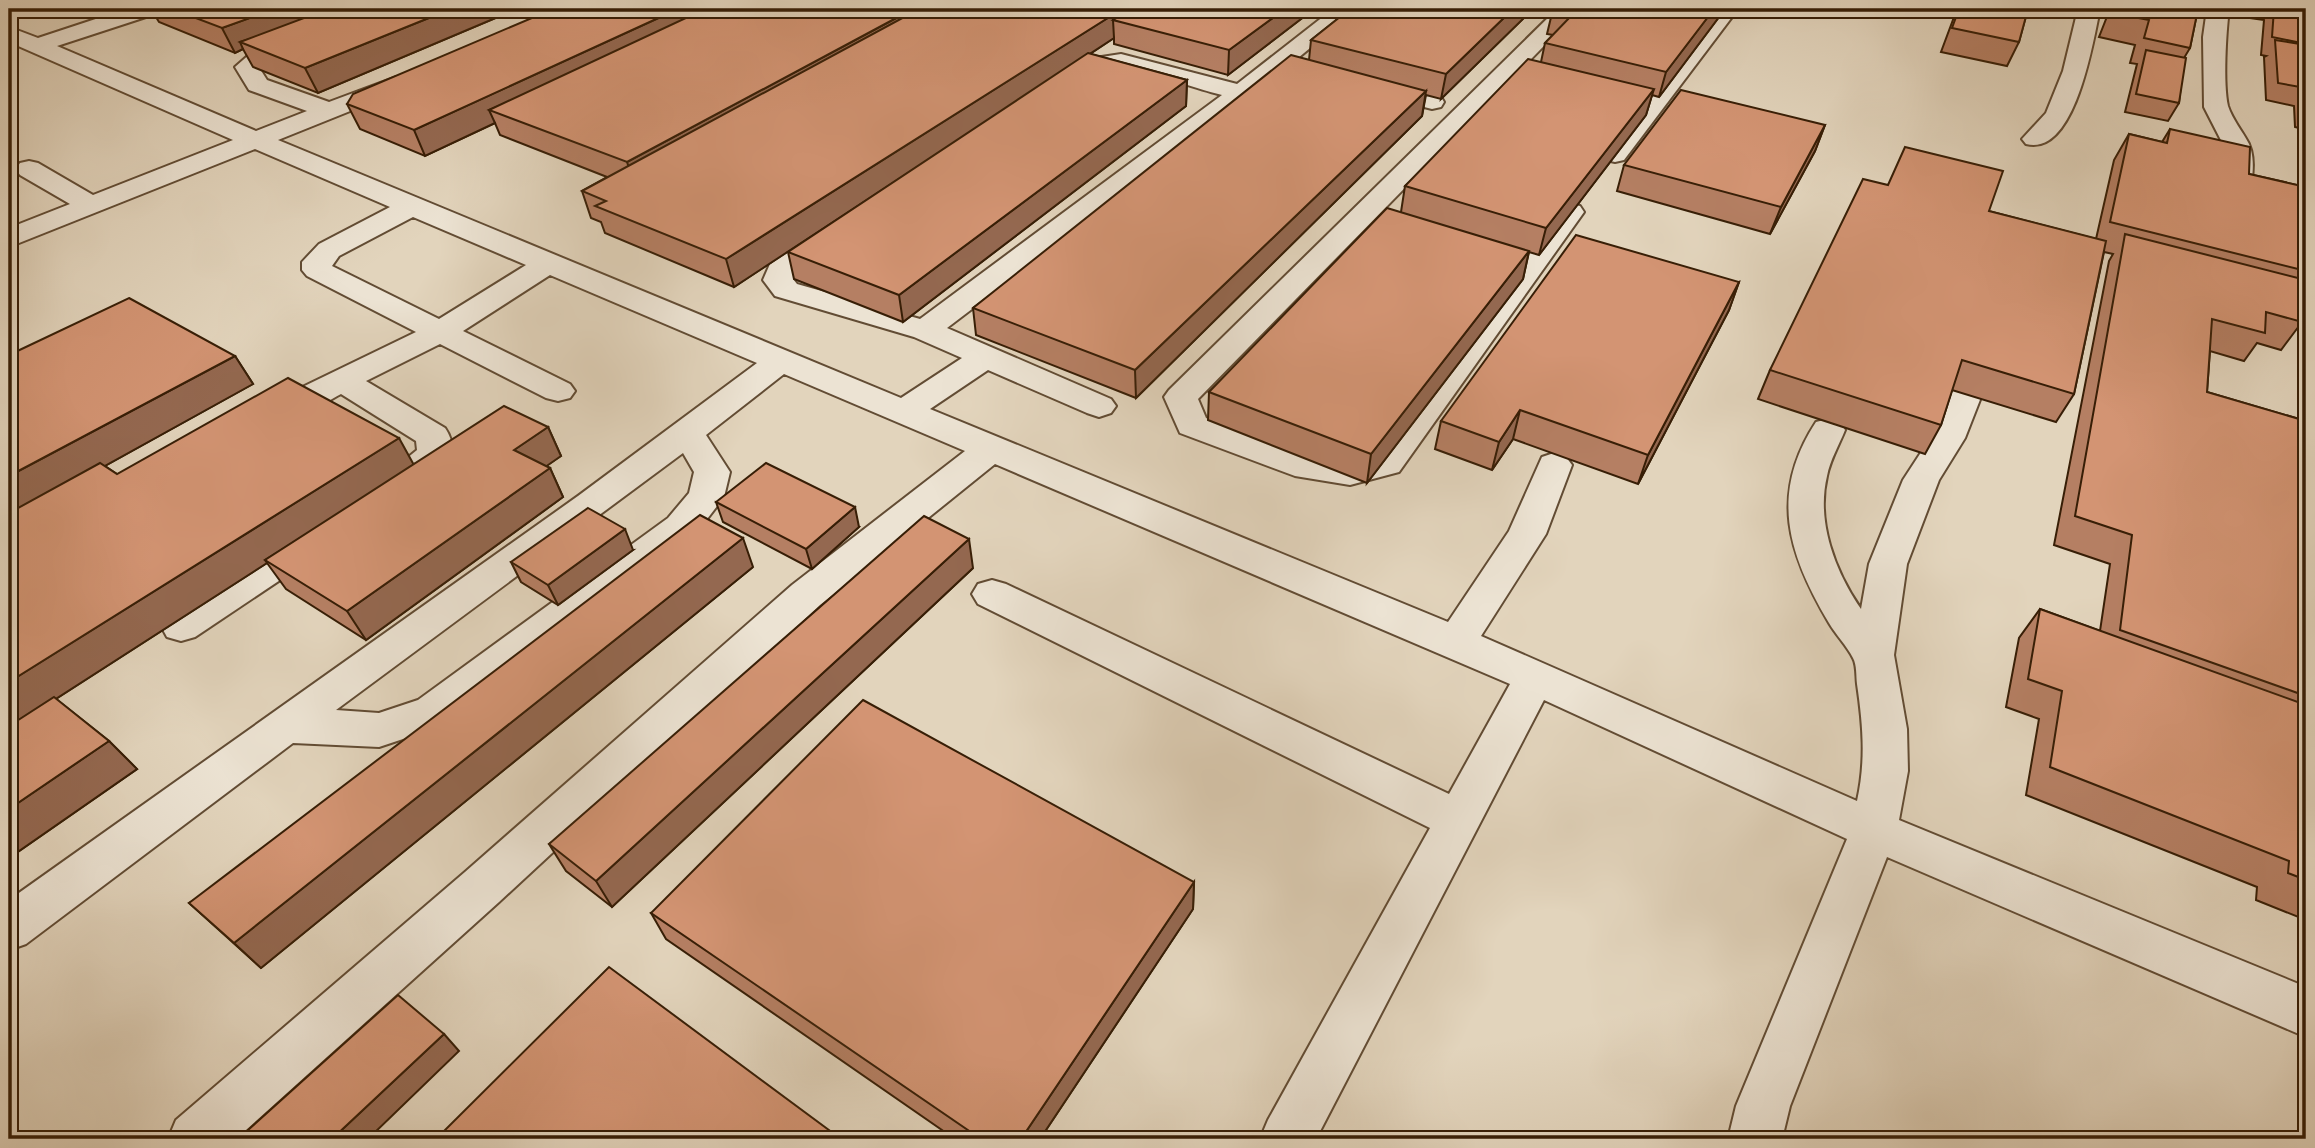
<svg xmlns="http://www.w3.org/2000/svg" width="2315" height="1148" font-family="'Libre Caslon Text',serif">
<rect width="100%" height="100%" fill="#e2d4bc"/>
<filter id="stains"><feTurbulence type="fractalNoise" baseFrequency=".00286" numOctaves="4"/><feColorMatrix values="0 0 0 0 .2 0 0 0 0 .09 0 0 0 0 .02 0 0 0 .5 -.17"/></filter>
<radialGradient id="worn" r=".72"><stop offset=".6" stop-color="#630" stop-opacity="0"/><stop offset="1" stop-color="#630" stop-opacity=".3"/></radialGradient>
<g fill="none" stroke-linecap="round" stroke-linejoin="round">
<defs>
<g id="minor">
<path d="M126 9H158L155 14 57 46 256 131 307 111 249 90 235 67 251 53 370 9H401L398 14 267 63 260 69 267 80 329 102 396 77 405 79 408 84 405 89 278 140 901 398 962 358 914 337 775 296 763 280 770 264 824 225 834 222 844 225 848 231 844 237 794 274 793 279 797 284 920 319 1222 95C1193 88 1150 71 1122 68 1099 66 1080 85 1059 80L1055 75 1059 70 1082 60 1121 54 1237 84 1333 9H1357L1250 98 947 328 1111 399 1116 406 1111 413 1099 417 1087 413 988 370 930 409 1448 622 1509 531 1542 457 1554 453 1566 457 1572 465 1546 534 1481 636 1857 801C1866 761 1863 725 1857 684 1856 676 1857 665 1853 658 1847 646 1836 635 1829 623 1788 554 1769 494 1816 422L1828 419 1840 422 1845 430C1839 445 1830 460 1827 476 1816 522 1835 571 1861 609L1869 564 1903 480 1931 437 1954 385 1966 382 1978 385 1983 392 1965 438 1939 480 1907 564 1894 655 1907 729 1908 771 1899 820 2306 987V1037L1887 857 1790 1106 1782 1139H1728L1736 1106 1847 839 1544 700 1316 1139H1260L1268 1120 1430 828 978 604 972 594 978 584 992 580 1006 584 1449 794 1510 684 995 464 820 605 499 902 236 1139H168L176 1120 465 872 792 585 965 451 784 374 706 435 730 472 724 497 694 536 448 724 379 747 293 743 26 944 9 950V900L578 496 757 363 550 275 463 331 570 384 575 391 570 398 558 401 546 398 440 344 366 381 445 428C450 435 454 446 452 454 449 463 415 492 407 495 399 497 393 496 385 494L380 485 385 476 417 450 416 441 341 394C316 407 284 432 257 425L252 417 257 409 416 332 307 276 302 270V262L319 244 390 207 255 149 9 247V228L70 204 20 175 16 169 20 163 29 161 38 163 93 195 233 140 9 42V27L38 38ZM413 217 526 265 439 319 332 266 339 256ZM683 453 694 472 689 493 668 518 418 700 379 713 336 710Z"/>
<path d="M1557 9H1580L1198 399 1206 418 1301 453 1350 461 1375 455 1560 206 1570 204 1580 206 1584 212 1399 472 1350 485 1295 476 1180 433 1164 397 1169 390Z"/>
<path d="M1716 9H1738L1624 160 1615 162 1606 160 1602 154 1606 148Z"/>
<path d="M2078 9H2100C2093 42 2075 157 2026 144L2022 139 2046 113 2063 71Z"/>
<path d="M2207 9H2229C2226 33 2223 83 2228 106 2232 119 2243 132 2249 144 2256 160 2253 188 2244 202L2234 204 2224 202 2220 196 2226 175 2225 148 2204 107 2203 37Z"/>
<path d="M1374 80 1441 97 1444 102 1441 107 1432 109 1365 92 1362 87 1365 82Z"/>
<path d="M315 526 328 530 334 539 328 548 195 637 181 641 167 637 161 626 167 615 302 530Z"/>
</g>
</defs>
<use href="#minor" stroke="#624c34" stroke-width="4"/>
<use href="#minor" fill="#ece3d3" fill-rule="evenodd"/>
</g>
<g fill="#b57f63" stroke="#371e06" stroke-width="2">
<path d="M151 9H517L318 93 253 67 243 49 235 53 159 22Z"/>
<path d="M553 9H1314L1228 75 1114 44V38L1090 54 1187 80 1186 106 903 322 794 279 788 252 829 224 734 287 605 233 601 222 591 218 582 191 607 177 500 135 495 123 425 156 360 129 347 104Z"/>
<path d="M1350 9H1533L1441 99 1426 95 1422 116 1136 398 976 335 973 308 1309 60 1311 40Z"/>
<path d="M1553 9H1725L1659 97 1652 95 1646 115 1539 255 1529 252 1523 279 1367 483 1208 420 1209 392 1401 212 1405 186 1541 62 1545 43 1553 35 1547 34Z"/>
<path d="M1957 9H2028L2019 42 2007 66 1941 52Z"/>
<path d="M2110 9H2198L2190 48 2184 58 2179 103 2168 121 2125 112 2137 64 2130 63 2135 45 2099 37Z"/>
<path d="M2250 9H2306V130L2295 127 2294 106 2266 100 2264 57 2266 56 2261 55 2264 20 2249 18Z"/>
<path d="M1825 125 1815 151 1770 234 1617 191 1624 165Z"/>
<path d="M2170 129 2249 174 2306 187V296L2302 295V322L2281 350 2257 343 2244 361 2210 351 2207 392 2306 421V920L2256 900 2257 887 2026 795 2039 719 2006 707 2019 638 2040 609 2100 631 2110 564 2054 545 2109 261 2113 254 2104 252 2074 394 2056 422 1952 390 1941 425 1925 454 1758 399 1770 370 1989 211 2096 239 2114 160 2129 134 2162 142Z"/>
<path d="M1739 282 1729 310 1638 484 1513 439 1492 470 1435 449 1441 421Z"/>
<path d="M9 355 235 356 253 384 105 466 117 474 414 464 548 427 561 456 546 466 550 468 563 497 366 640 286 589 267 563 56 699 109 741 137 769 9 858Z"/>
<path d="M716 502 859 527 812 569 723 522Z"/>
<path d="M633 550 558 605 521 582 511 562Z"/>
<path d="M753 567 261 968 189 903Z"/>
<path d="M973 568 612 907 566 871 549 844Z"/>
<path d="M1194 882 1193 909 1040 1139H955L666 939 651 913Z"/>
</g>
<g fill="#946850" stroke="#371e06" stroke-width="2">
<path d="M275 9H349L240 42 243 49 235 53 222 28Z"/>
<path d="M451 9H517L318 93 305 68Z"/>
<path d="M678 9H735L489 110 495 123 425 156 414 130Z"/>
<path d="M913 9H959L636 188 627 162Z"/>
<path d="M1122 9H1159L1113 20 1114 38 734 287 726 259Z"/>
<path d="M1285 9H1314L1228 75 1229 50Z"/>
<path d="M1513 9H1533L1441 99 1446 74Z"/>
<path d="M1714 9H1725L1659 97 1666 72Z"/>
<path d="M1187 80 1186 106 903 322 899 295Z"/>
<path d="M1654 89 1646 115 1539 255 1546 228Z"/>
<path d="M1426 91 1422 116 1136 398 1135 370Z"/>
<path d="M1825 125 1815 151 1770 234 1781 207Z"/>
<path d="M1529 251 1523 279 1367 483 1371 454Z"/>
<path d="M1739 282 1729 310 1638 484 1648 455Z"/>
<path d="M235 356 253 384 9 519V476Z"/>
<path d="M1520 410 1513 439 1492 470 1499 442Z"/>
<path d="M548 427 561 456 528 479 514 450Z"/>
<path d="M399 438 415 467 265 560 267 563 9 729V682Z"/>
<path d="M550 468 563 497 366 640 347 611Z"/>
<path d="M855 507 859 527 812 569 806 549Z"/>
<path d="M625 529 633 550 558 605 548 585Z"/>
<path d="M743 538 753 567 261 968 234 943Z"/>
<path d="M969 539 973 568 612 907 596 881Z"/>
<path d="M109 741 137 769 9 858V809Z"/>
<path d="M1194 882 1193 909 1040 1139H1021Z"/>
<path d="M444 1034 459 1051 368 1139H332Z"/>
</g>
<g fill="#d39473" stroke="#371e06" stroke-width="2">
<path d="M172 9H275L222 28Z"/>
<path d="M328 9H451L305 68 240 42Z"/>
<path d="M553 9H678L414 130 347 104 353 94Z"/>
<path d="M705 9H913L627 162 489 110Z"/>
<path d="M919 9H1122L726 259 595 206 606 201 582 191Z"/>
<path d="M1131 9H1285L1229 50 1113 20Z"/>
<path d="M1350 9H1513L1446 74 1311 40Z"/>
<path d="M1553 9H1714L1666 72 1545 43 1572 15 1552 10Z"/>
<path d="M1959 9H2028L2019 42 1952 28Z"/>
<path d="M2113 9H2198L2190 48 2144 38 2149 20 2112 13Z"/>
<path d="M2274 9H2306V44L2272 37Z"/>
<path d="M2275 40 2306 45V94V88L2278 83Z"/>
<path d="M2146 50 2186 58 2179 103 2136 94Z"/>
<path d="M1088 53 1187 80 899 295 788 252Z"/>
<path d="M1291 55 1426 91 1135 370 973 308Z"/>
<path d="M1528 59 1654 89 1546 228 1405 186Z"/>
<path d="M1681 90 1825 125 1781 207 1624 165Z"/>
<path d="M2170 129 2250 147 2249 174 2306 187V271L2110 222 2129 134 2167 143Z"/>
<path d="M1905 147 2003 171 1989 211 2106 241 2074 394 1962 360 1941 425 1770 370 1863 179 1888 185Z"/>
<path d="M1387 208 1529 251 1371 454 1209 392Z"/>
<path d="M2125 234 2302 279V322L2266 312 2265 333 2212 319 2207 392 2306 421V696L2120 630 2132 535 2075 516Z"/>
<path d="M1576 235 1739 282 1648 455 1520 410 1499 442 1441 421Z"/>
<path d="M129 298 235 356 9 476V355Z"/>
<path d="M288 378 399 438 9 682V513L100 463 117 474Z"/>
<path d="M504 406 548 427 514 450 550 468 347 611 265 560Z"/>
<path d="M766 463 855 507 806 549 716 502Z"/>
<path d="M588 508 625 529 548 585 511 562Z"/>
<path d="M700 515 743 538 234 943 189 903Z"/>
<path d="M924 516 969 539 596 881 549 844Z"/>
<path d="M2040 609 2306 705V880L2288 873 2289 861 2050 767 2062 691 2028 679Z"/>
<path d="M54 697 109 741 9 809V726Z"/>
<path d="M863 700 1194 882 1021 1139H981L651 913Z"/>
<path d="M609 967 841 1139H436Z"/>
<path d="M398 995 444 1034 332 1139H238Z"/>
</g>
<rect width="2315" height="1148" fill="none" stroke="#e2d4bc" stroke-width="35"/>
<rect x="10" y="10" width="2294" height="1127" fill="none" stroke="#371e06" stroke-width="3.5"/>
<rect x="18" y="18" width="2280" height="1113" fill="none" stroke="#371e06" stroke-width="2"/>
<rect width="100%" height="100%" filter="url(#stains)"/>
<rect width="100%" height="100%" fill="url(#worn)"/>
</svg>
